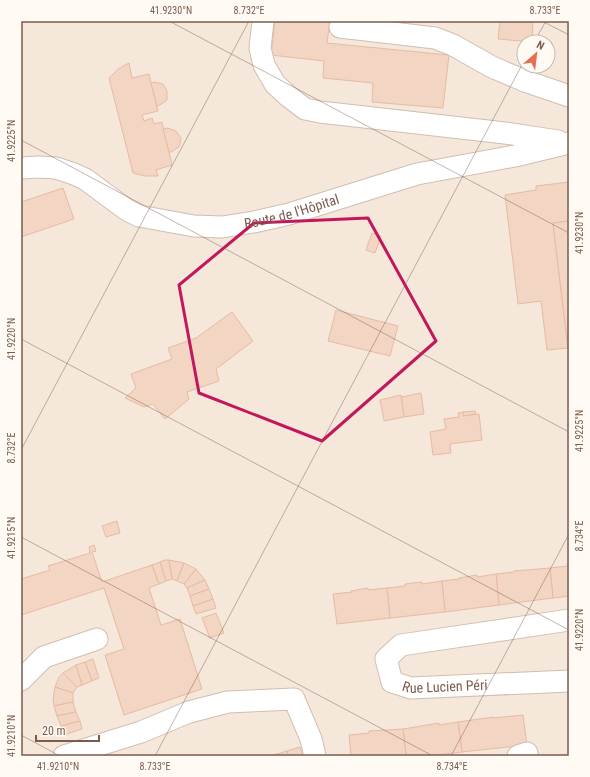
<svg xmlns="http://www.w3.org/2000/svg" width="590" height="777" font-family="'Roboto Condensed',sans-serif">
<rect width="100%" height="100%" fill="#fdf6ec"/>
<path fill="#f5e8da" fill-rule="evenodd" d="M21 21H569V756H21ZM524 42H548V66H524Z"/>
<g fill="#f3d5c3" stroke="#e6bba3">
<path d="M275 21H330L327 43 449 55 443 108 372 102 373 83 323 78 324 61 271 55Z"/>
<path d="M500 21H533L532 42 498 39Z"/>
<path d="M129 63 132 78 149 74 158 111 142 115 144 121 152 118 154 124 162 122 171 160 172 165 156 170 158 176H145L133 173 109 78 118 69Z"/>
<path d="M155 82 163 84 167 91V100L160 105 157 106 151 83Z"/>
<path d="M167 128 176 131 181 138 180 144 179 147 171 152H169L163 129Z"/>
<path d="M569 182V221L553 223 568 348 547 350 541 301 518 304 505 195 536 190V186Z"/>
<path d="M63 188 74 219 21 237V202Z"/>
<path d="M569 221V348H568L553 223Z"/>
<path d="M372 233 381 236 375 253 366 250Z"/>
<path d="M336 310 398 326 390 356 328 341Z"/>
<path d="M232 312 253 341 216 369 219 381 187 392 189 399 165 419 153 404 144 407 125 398 136 388 131 374 172 359 168 348 196 338Z"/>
<path d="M421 393 424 414 404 417 401 397Z"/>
<path d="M401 395 404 417 384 421 380 400Z"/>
<path d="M475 411 476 414 463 416V412Z"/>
<path d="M463 412V416L479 414 482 440 450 444 451 453 433 455 430 432 446 429 444 419 459 417 458 413Z"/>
<path d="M117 521 120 533 106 537 102 526Z"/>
<path d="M94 545 96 551 92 552 102 582 152 565 159 584 149 588 161 625 180 619 202 689 124 715 105 655 124 649 104 588 21 615V579L50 570 48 566 90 553 89 547Z"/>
<path d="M165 560H169L172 579 166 581 160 562Z"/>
<path d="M169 560 184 563 177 581 172 579Z"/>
<path d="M160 562 166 581 159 584 152 565Z"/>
<path d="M184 563 196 569 184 584 177 581Z"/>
<path d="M567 564H569V596L553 598 550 568 568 566Z"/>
<path d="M550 568 553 598 499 605 496 574 514 572V571Z"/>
<path d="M196 569 205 580 187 588 184 584Z"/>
<path d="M496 574 499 605 445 612 442 581 459 579V578L477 575V577Z"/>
<path d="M205 580 209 589 190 596 187 588Z"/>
<path d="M442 581 445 612 390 618 387 588 405 586V584L422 582V584Z"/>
<path d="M368 588V590L387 588 390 618 337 624 333 594 352 592 351 591Z"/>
<path d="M209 589 213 599 193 606 190 596Z"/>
<path d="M213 599 216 608 196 614 193 606Z"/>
<path d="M216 613 224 633 210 638 202 618Z"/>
<path d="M93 659 99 678 92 681 85 662Z"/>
<path d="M85 662 92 681 82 685 76 665Z"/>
<path d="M76 665 82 685 77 687 63 673Z"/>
<path d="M63 673 77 687 73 693 55 687 59 677Z"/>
<path d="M55 687 73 693V702L54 706 53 699Z"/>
<path d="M73 702 76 712 57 716 54 706Z"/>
<path d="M76 712 80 721 61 726 57 716Z"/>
<path d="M523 715 527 745 462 752 458 722 493 717V718Z"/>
<path d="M80 721 82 729 64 735 61 726Z"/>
<path d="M458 722 462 752 429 756H406L403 729 439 723V725Z"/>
<path d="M403 729 406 756H351L349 735 369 733V731Z"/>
<path d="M300 747 303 756H288L287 751Z"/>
<path d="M287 751 288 756H270Z"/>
</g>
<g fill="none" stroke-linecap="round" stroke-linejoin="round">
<defs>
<g id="minor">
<path d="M263 21 260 48 264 65 275 84 288 96 305 109 320 112 505 133 558 141"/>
<path d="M340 27 435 38 453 45 492 67 525 81 569 96"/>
<path id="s1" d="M21 168 39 167 56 168 74 174 85 179 127 210 139 216 194 226 222 227 254 222 289 214 417 174 515 156 569 143"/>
<path id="s2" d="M569 620 401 645 386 659 392 682 411 688 569 681"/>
<path d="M21 680 44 657 97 639"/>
<path d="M64 756 141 732 189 712 228 702 294 699 311 739 315 756"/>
<path d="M518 756 527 753"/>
</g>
</defs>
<use href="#minor" stroke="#d1beb0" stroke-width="23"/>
<use href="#minor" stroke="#fff" stroke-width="21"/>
</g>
<path fill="none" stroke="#c2185b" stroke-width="3" stroke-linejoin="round" d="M368 218 436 341 322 441 199 393 179 285 254 223Z"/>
<path fill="none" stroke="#7a5c4d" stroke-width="1" stroke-opacity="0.45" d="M169 21 569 233M542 21 569 35M534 42 546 21M21 140 569 432M21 339 569 630M21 450 249 21M21 537 433 756M21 735 60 756M155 756 524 61M451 756 569 534"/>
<g text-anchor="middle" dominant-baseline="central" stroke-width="3" stroke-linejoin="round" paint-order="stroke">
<g font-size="14" fill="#7a5c4d" stroke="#fffaf3">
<text stroke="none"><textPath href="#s1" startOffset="287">Route de l'Hôpital</textPath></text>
<text stroke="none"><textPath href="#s2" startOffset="268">Rue Lucien Péri</textPath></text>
</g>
</g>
<rect width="590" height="777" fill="none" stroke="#fffaf3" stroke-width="44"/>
<g transform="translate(536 54) rotate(28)"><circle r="19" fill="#fffaf3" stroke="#cabbb1"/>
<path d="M0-3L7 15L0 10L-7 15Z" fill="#e76f51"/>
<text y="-6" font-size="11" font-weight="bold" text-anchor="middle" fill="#7a5c4d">N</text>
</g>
<path d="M36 735v6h63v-6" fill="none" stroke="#7a5c4d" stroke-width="2"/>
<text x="42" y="735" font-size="12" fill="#7a5c4d" stroke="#fffaf3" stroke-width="3" paint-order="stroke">20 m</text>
<rect x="22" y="22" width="546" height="733" fill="none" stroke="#7a5c4d" stroke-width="1.5"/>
<g font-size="10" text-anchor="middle" fill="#7a5c4d">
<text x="171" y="14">41.9230°N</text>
<text x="249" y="14">8.732°E</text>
<text x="545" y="14">8.733°E</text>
<text transform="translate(11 141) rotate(-90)" y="4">41.9225°N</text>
<text transform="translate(579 233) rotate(-90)" y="4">41.9230°N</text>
<text transform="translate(11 339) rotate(-90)" y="4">41.9220°N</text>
<text transform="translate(579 431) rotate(-90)" y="4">41.9225°N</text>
<text transform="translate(11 448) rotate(-90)" y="4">8.732°E</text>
<text transform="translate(579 536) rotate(-90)" y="4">8.734°E</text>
<text transform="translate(11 538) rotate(-90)" y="4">41.9215°N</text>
<text transform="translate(579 630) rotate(-90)" y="4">41.9220°N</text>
<text transform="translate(11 736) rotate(-90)" y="4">41.9210°N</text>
<text x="58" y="770">41.9210°N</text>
<text x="155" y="770">8.733°E</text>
<text x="452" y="770">8.734°E</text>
</g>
</svg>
